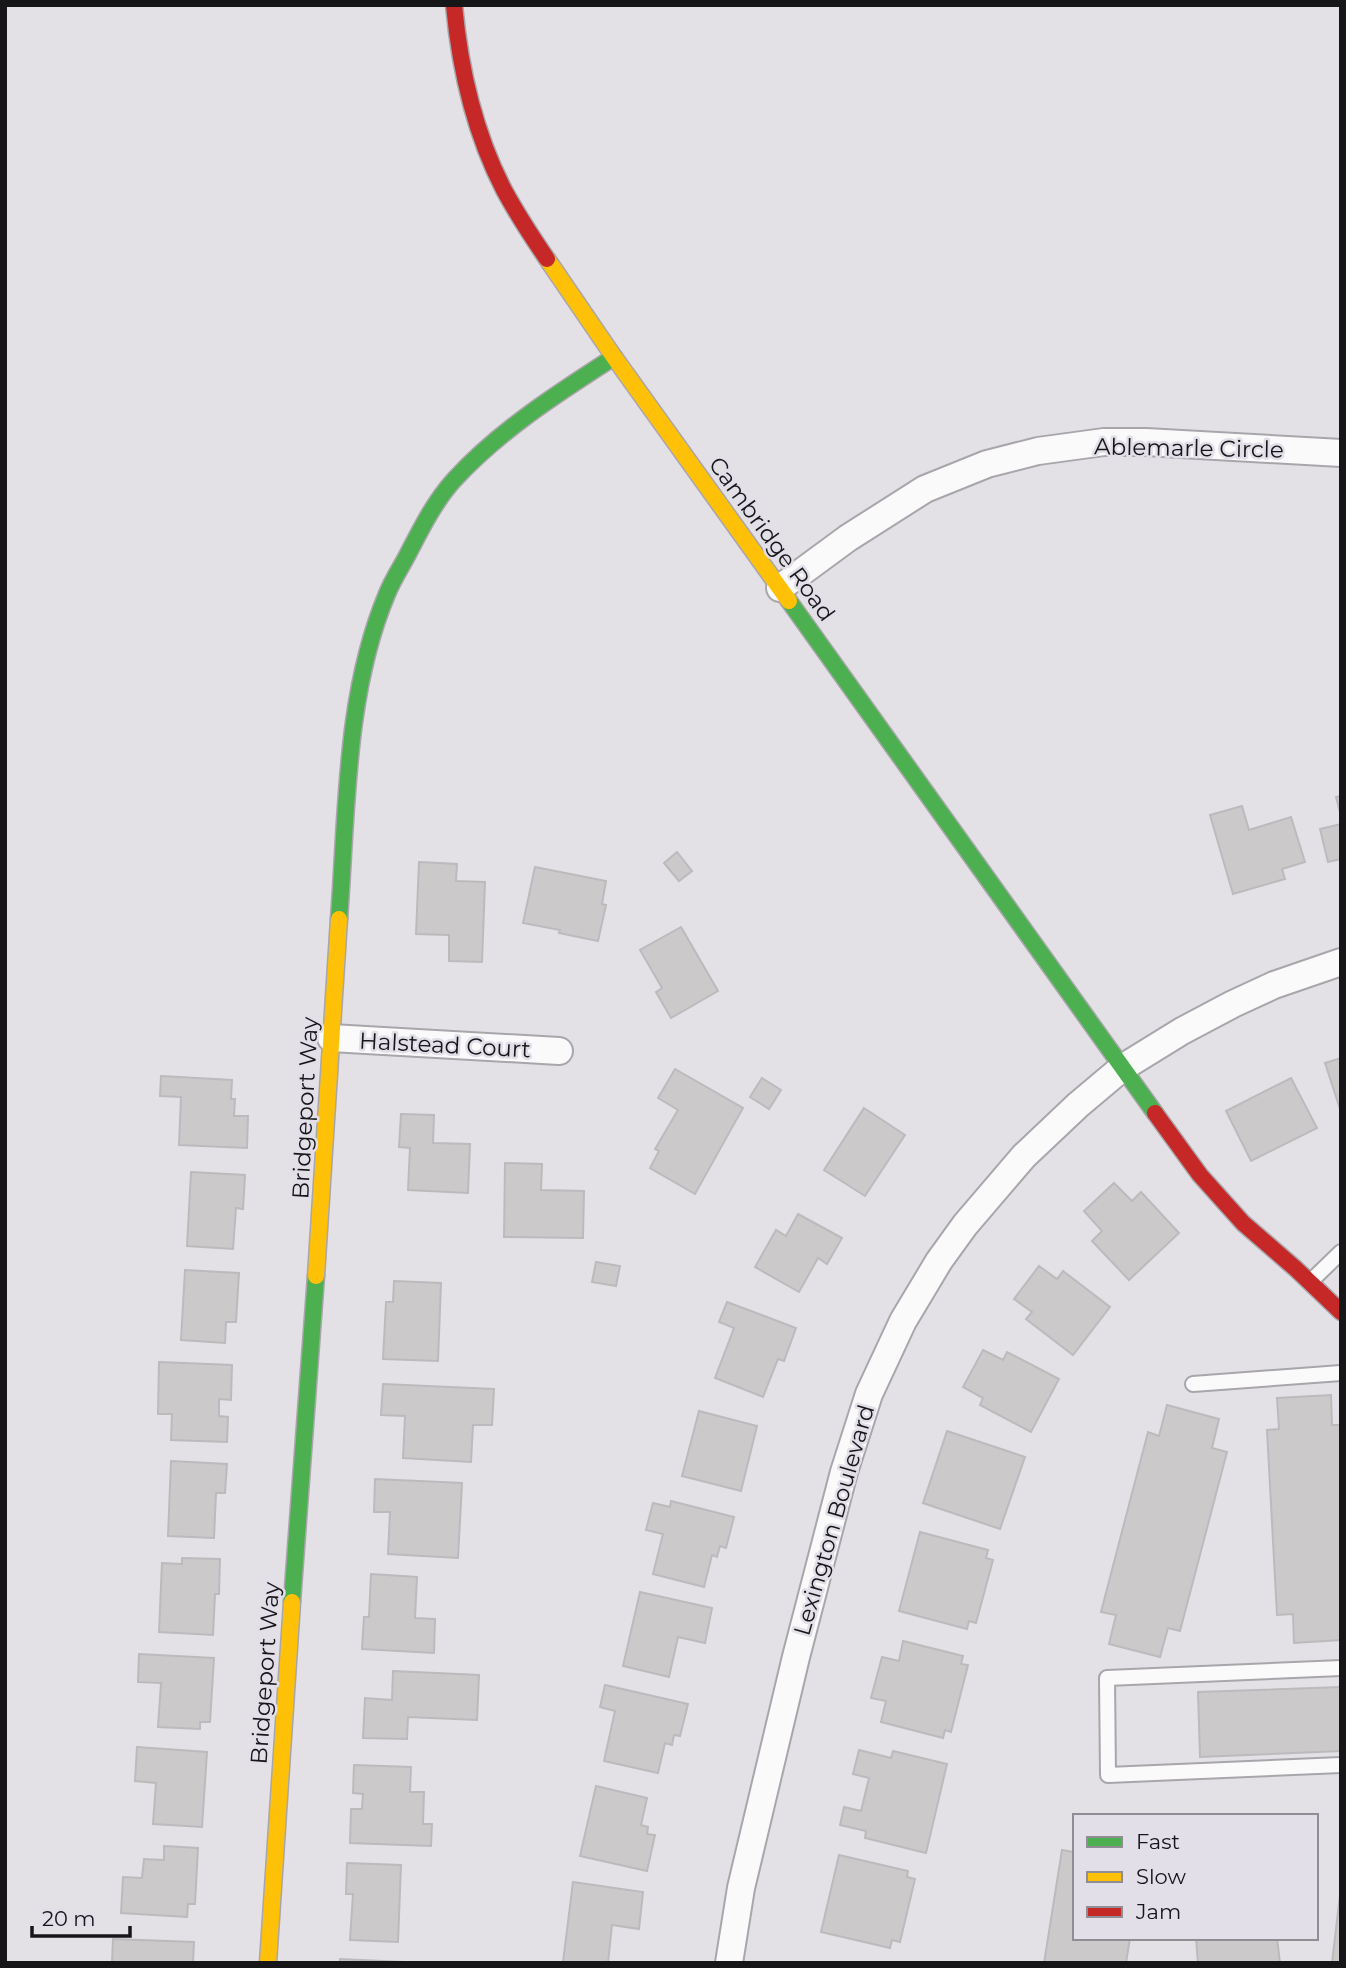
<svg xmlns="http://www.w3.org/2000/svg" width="1346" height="1968" font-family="Montserrat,sans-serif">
<rect width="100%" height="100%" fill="#e3e1e6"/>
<g fill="#ccc9cb" stroke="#bcbabc" stroke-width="2">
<path d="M1341 796V816L1336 797Z"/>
<path d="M1242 806 1249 830 1291 817 1305 862 1282 869 1285 879 1233 894 1210 815Z"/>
<path d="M1341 824V859L1328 862 1320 829Z"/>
<path d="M677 852 692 871 679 881 664 863Z"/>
<path d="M419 862 457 864 456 881 485 882 482 962 449 961V935L416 934Z"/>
<path d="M535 867 606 881 602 904 606 905 598 941 559 933 560 930 523 923Z"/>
<path d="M681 927 718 991 671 1018 656 992 662 988 640 950Z"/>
<path d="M1341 1058V1112L1325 1063Z"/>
<path d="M675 1069 743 1108 695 1194 650 1168 659 1151 655 1149 678 1110 658 1098Z"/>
<path d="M161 1076 232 1080 231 1099H235L234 1116H248L247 1148 179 1145 181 1097 160 1096Z"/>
<path d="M762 1078 781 1090 769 1109 750 1097Z"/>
<path d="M1291 1078 1317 1128 1251 1161 1226 1111Z"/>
<path d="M864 1108 905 1135 865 1196 824 1170Z"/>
<path d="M401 1114 434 1115 433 1143 470 1144 468 1193 408 1190 410 1148 399 1147Z"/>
<path d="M505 1163 542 1164 541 1190 584 1191 583 1238 504 1237Z"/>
<path d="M191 1172 245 1175 243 1209 236 1208 233 1249 187 1246Z"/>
<path d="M1114 1183 1132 1201 1141 1192 1179 1233 1129 1280 1092 1241 1102 1231 1084 1211Z"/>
<path d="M798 1214 842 1238 827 1264 818 1258 799 1292 755 1267 776 1230 786 1236Z"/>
<path d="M596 1262 620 1266 616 1286 592 1282Z"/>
<path d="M1039 1266 1057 1279 1063 1271 1110 1307 1073 1355 1026 1319 1032 1312 1014 1299Z"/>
<path d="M185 1270 239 1273 236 1322H226L225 1343 181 1340Z"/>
<path d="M394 1281 441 1283 438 1361 383 1359 386 1302H393Z"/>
<path d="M727 1302 796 1328 784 1361 778 1359 763 1397 715 1378 734 1328 719 1322Z"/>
<path d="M983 1350 1003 1360 1007 1352 1059 1379 1031 1432 980 1405 983 1398 963 1387Z"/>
<path d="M159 1362 232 1365 231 1400 219 1399V1416L228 1417 227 1442 171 1440 172 1414H158Z"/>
<path d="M383 1384 494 1389 492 1425H473L471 1462 403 1458 405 1416 381 1415Z"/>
<path d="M1331 1395 1332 1425H1341V1640L1294 1643 1293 1614 1277 1615 1267 1430 1279 1429 1277 1398Z"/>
<path d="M1167 1405 1219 1419 1212 1448 1227 1452 1180 1631 1168 1628 1160 1657 1109 1644 1116 1615 1101 1612 1148 1432 1159 1436Z"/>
<path d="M699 1411 757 1426 741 1491 682 1476Z"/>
<path d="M947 1431 1025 1457 1000 1529 923 1503Z"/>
<path d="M171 1461 227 1464 225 1493H216L214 1538 168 1536Z"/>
<path d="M375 1479 462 1483 458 1558 388 1554 390 1512H374Z"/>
<path d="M671 1501 734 1517 726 1548 720 1546 717 1557 712 1555 704 1587 653 1574 663 1534 646 1530 653 1503 670 1507Z"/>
<path d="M920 1532 988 1550 986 1558 993 1560 976 1623 969 1621 967 1629 899 1611Z"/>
<path d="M182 1558 220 1559 219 1594H215L213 1635 159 1632 162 1563 182 1564Z"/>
<path d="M371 1574 417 1577 415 1618 435 1619 434 1653 362 1649 364 1617H369Z"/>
<path d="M640 1592 712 1608 705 1643 678 1637 669 1677 623 1666Z"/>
<path d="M903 1641 963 1656 961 1664 968 1665 951 1732 945 1730 943 1738 881 1722 886 1701 871 1698 882 1657 899 1661Z"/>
<path d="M139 1654 214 1658 210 1722H200V1729L158 1727 161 1683 138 1682Z"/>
<path d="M393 1671 479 1675 477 1720 408 1717 407 1739 363 1738 365 1698 392 1700Z"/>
<path d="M605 1685 688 1704 680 1736 674 1735 672 1745 665 1743 658 1773 604 1761 615 1711 600 1707Z"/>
<path d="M1341 1687V1751L1200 1757 1198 1692Z"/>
<path d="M137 1747 207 1752 202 1827 153 1824 156 1783 135 1781Z"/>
<path d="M859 1750 891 1758 893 1751 947 1764 926 1853 865 1838 866 1831 840 1825 844 1807 861 1811 869 1778 853 1774Z"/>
<path d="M354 1765 411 1767 410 1792H424L423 1824H432L431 1846 350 1843 351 1809H362L363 1794 353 1793Z"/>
<path d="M596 1786 647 1798 641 1825 648 1827 647 1834 655 1835 647 1871 580 1856Z"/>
<path d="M1075 1843V1938H1130L1126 1963H1044L1062 1850 1073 1852Z"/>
<path d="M164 1846 198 1848 195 1904H188L187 1917 121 1913 123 1877 142 1878 144 1859 164 1860Z"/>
<path d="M839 1855 908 1871 907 1877 915 1879 900 1942 892 1940 890 1948 821 1932Z"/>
<path d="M347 1863 401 1865 398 1942 350 1940 353 1894H346Z"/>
<path d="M573 1882 643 1892 639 1929 612 1925 608 1963 563 1962Z"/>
<path d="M1341 1886V1963H1332Z"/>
<path d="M1196 1938H1277L1280 1963H1198Z"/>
<path d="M113 1939 194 1942 193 1963H112Z"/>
<path d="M340 1959 426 1963H340Z"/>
</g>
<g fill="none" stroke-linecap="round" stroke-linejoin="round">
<defs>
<g id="lane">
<path d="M1311 1281 1341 1252"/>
<path d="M1193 1384 1341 1373"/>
<path d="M1341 1668 1107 1678 1108 1775 1341 1765"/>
</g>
<g id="street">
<path d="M780 588 848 538 925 489 987 464 1038 451 1104 442H1146L1341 453"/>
<path d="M331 1038 559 1051"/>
<path d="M729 1963 741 1888 796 1657 844 1472 869 1394 903 1321 939 1261 965 1225 1024 1156 1078 1105 1122 1068 1182 1031 1233 1004 1274 985 1341 962"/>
</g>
<g id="fast">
<path d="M789 601 1155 1113"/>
<path d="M339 919C347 812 345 693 387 594 393 579 402 566 409 552 422 527 435 501 454 480 500 430 558 393 614 357"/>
<path d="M292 1602 316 1276"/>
</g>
<g id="slow">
<path d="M547 259 614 357 789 601"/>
<path d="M316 1276 339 919"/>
<path d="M268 1963 292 1602"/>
</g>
<g id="jam">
<path d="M454 5C460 70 474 132 504 190 517 214 532 237 547 259"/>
<path d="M1155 1113 1200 1175 1243 1223 1296 1269 1341 1312"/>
</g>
</defs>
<use href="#lane" stroke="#a8a6aa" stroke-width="18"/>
<use href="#street" stroke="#a8a6aa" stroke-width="30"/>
<use href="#fast" stroke="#a8a6aa" stroke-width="19"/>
<use href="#slow" stroke="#a8a6aa" stroke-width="19"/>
<use href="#jam" stroke="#a8a6aa" stroke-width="19"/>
<use href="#lane" stroke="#fbfafb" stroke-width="14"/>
<use href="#street" stroke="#fbfafb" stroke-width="26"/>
<use href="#fast" stroke="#4caf50" stroke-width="16"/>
<use href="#slow" stroke="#ffc107" stroke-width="16"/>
<use href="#jam" stroke="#c62828" stroke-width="16"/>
</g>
<g text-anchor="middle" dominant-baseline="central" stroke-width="5" stroke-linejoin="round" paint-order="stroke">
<g font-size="23" fill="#161518" stroke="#e2dfe8">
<text transform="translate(1189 448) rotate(1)">Ablemarle Circle</text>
<text transform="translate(772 539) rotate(54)">Cambridge Road</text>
<text transform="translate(445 1045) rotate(3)">Halstead Court</text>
<text transform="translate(305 1108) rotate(-87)">Bridgeport Way</text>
<text transform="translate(834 1520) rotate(-74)">Lexington Boulevard</text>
<text transform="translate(265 1673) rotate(-86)">Bridgeport Way</text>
</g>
</g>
<rect width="1346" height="1968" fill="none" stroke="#161518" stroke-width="14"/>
<rect x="1073" y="1814" width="245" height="126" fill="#e2dfe8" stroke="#908e95" stroke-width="2"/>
<rect x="1087" y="1837" width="35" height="10" fill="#4caf50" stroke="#908e95" stroke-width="2"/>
<text x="1136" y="1849" font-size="21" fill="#161518">Fast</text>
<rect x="1087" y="1872" width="35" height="10" fill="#ffc107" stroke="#908e95" stroke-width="2"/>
<text x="1136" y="1884" font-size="21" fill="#161518">Slow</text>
<rect x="1087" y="1907" width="35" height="10" fill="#c62828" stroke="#908e95" stroke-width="2"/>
<text x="1136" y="1919" font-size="21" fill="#161518">Jam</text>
<path d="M32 1926v10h98v-10" fill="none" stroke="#161518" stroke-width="3.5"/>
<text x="42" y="1926" font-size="21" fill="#161518" stroke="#e2dfe8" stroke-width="5" paint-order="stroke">20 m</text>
</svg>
